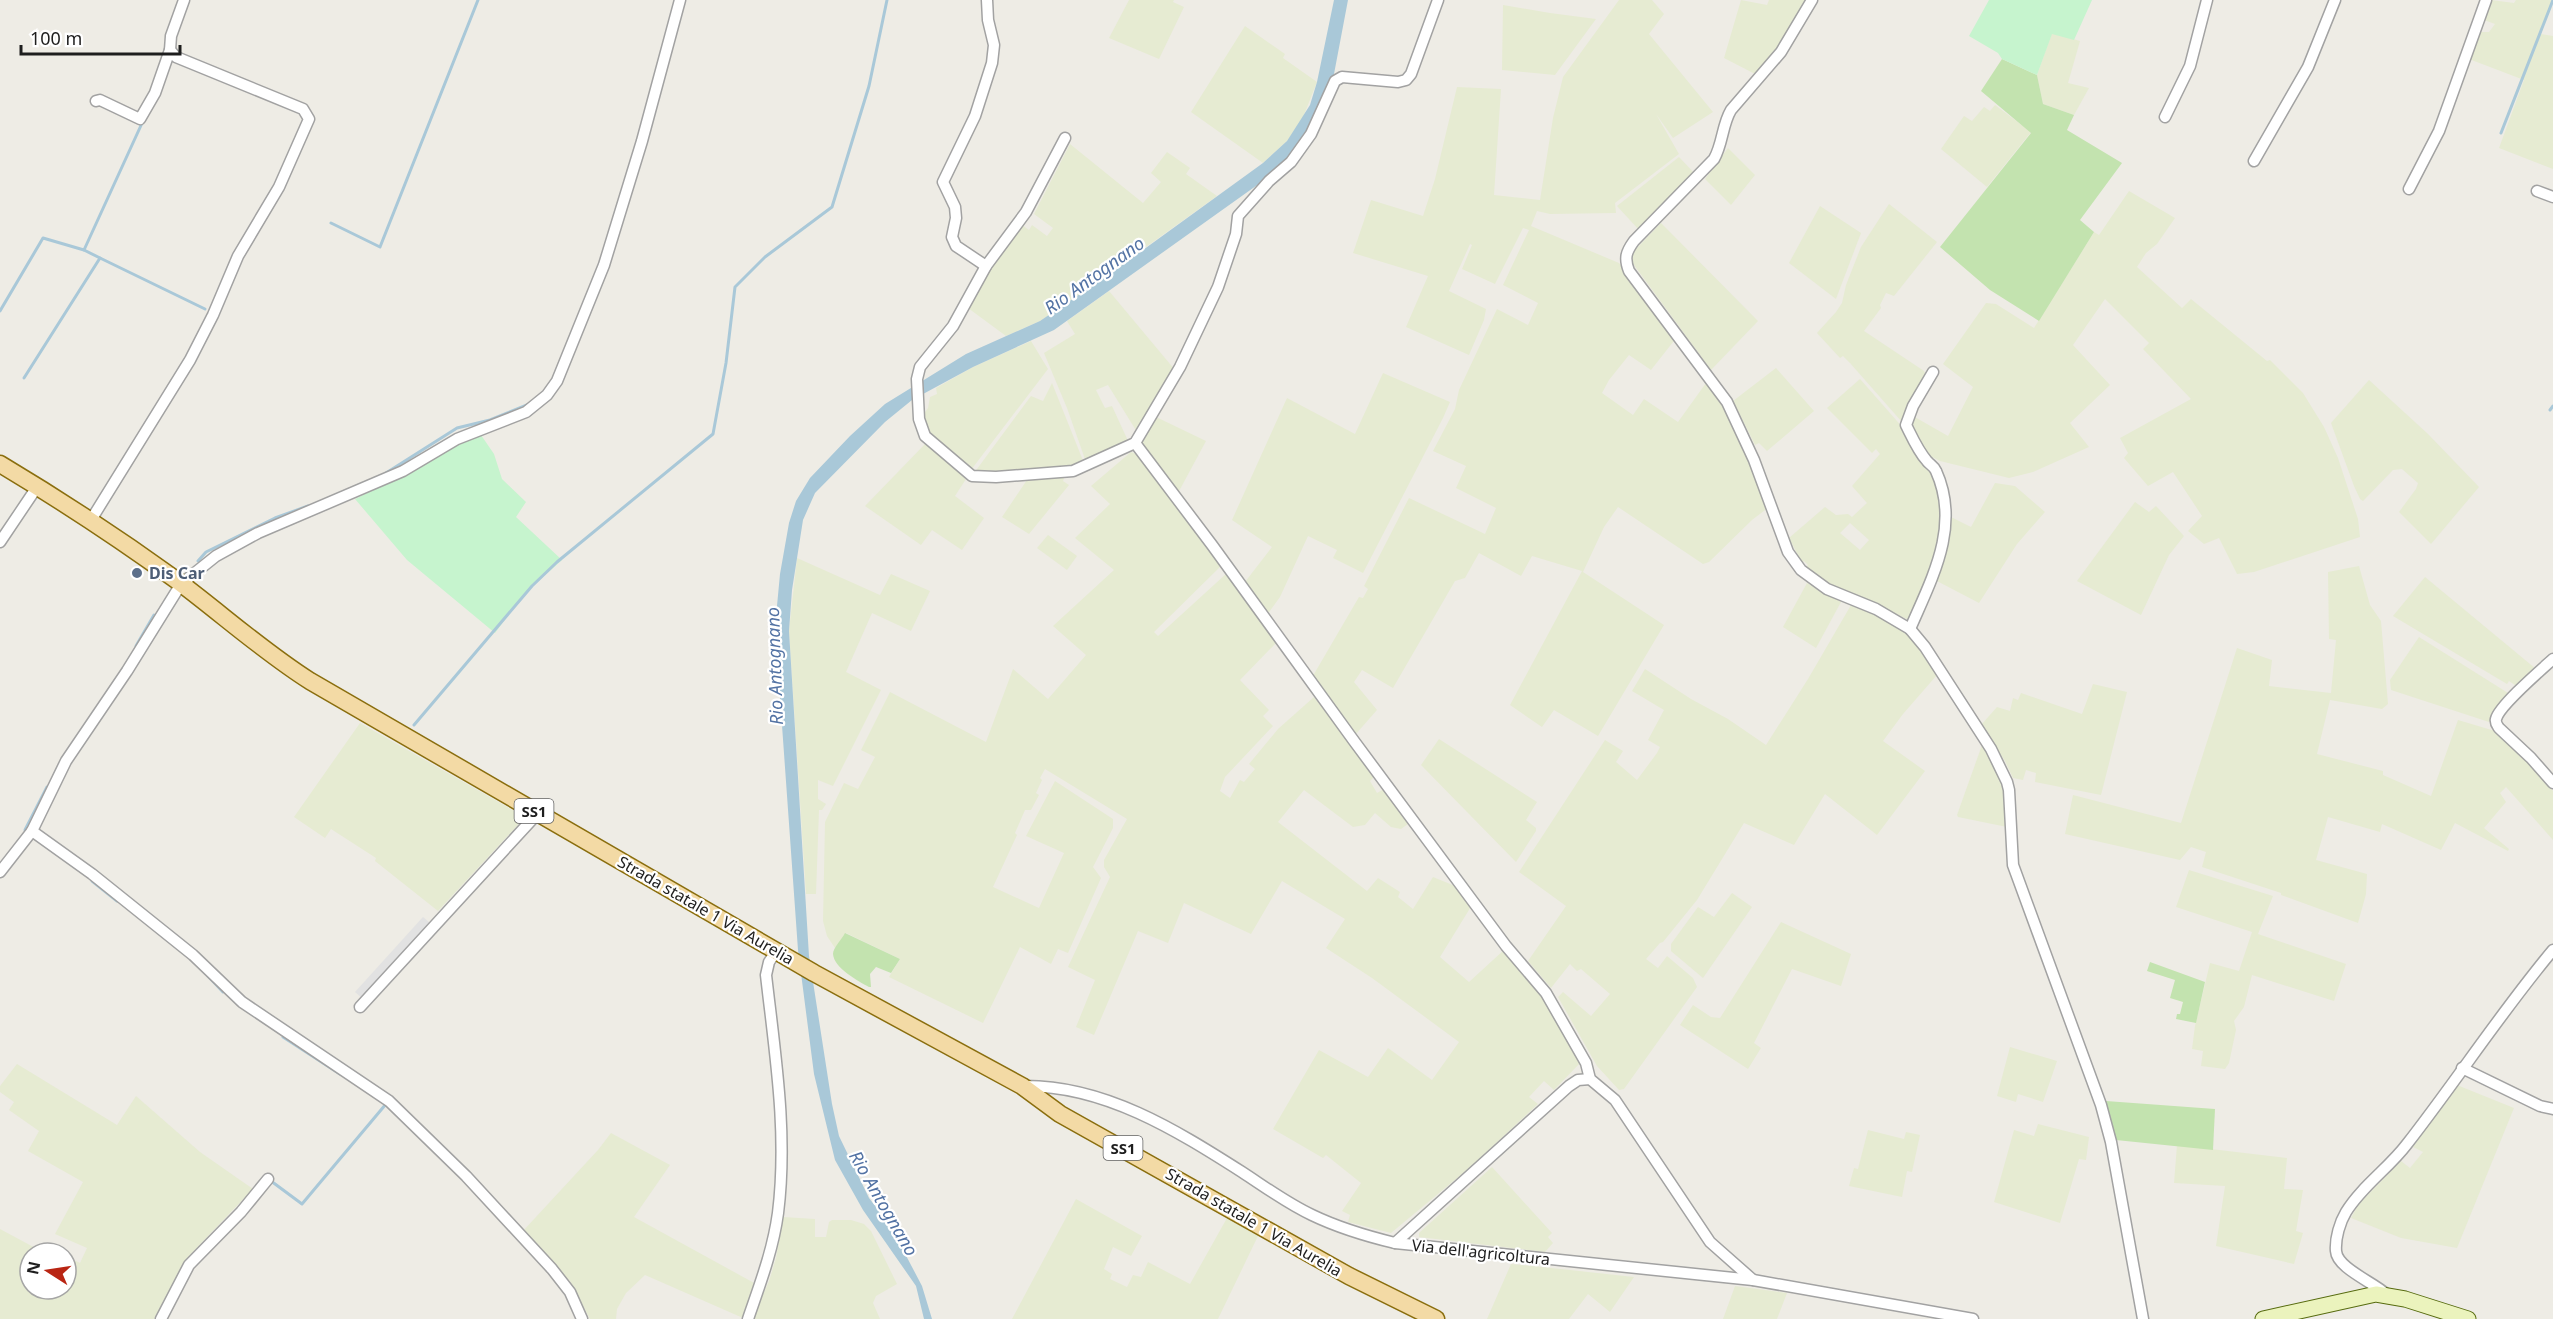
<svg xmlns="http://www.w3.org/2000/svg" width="2553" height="1319" font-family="'Noto Sans',sans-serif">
<rect width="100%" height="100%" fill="#eeece5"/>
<g fill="#e6ebd2" fill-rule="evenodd">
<path d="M1129 0H1174L1173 2 1184 7 1159 59 1109 38Z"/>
<path d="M1619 0H1652L1664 14 1649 34 1713 112 1673 138 1656 114 1679 154 1615 203 1616 213 1550 214 1537 211 1531 226 1619 263 1677 337 1651 370 1629 355 1609 380 1602 393 1633 415 1644 399 1678 422 1706 383 1718 398 1739 437 1769 507 1752 520 1709 562 1703 564 1618 507 1604 527 1583 572 1664 625 1598 736 1554 710 1542 727 1510 705 1582 571 1532 556 1521 576 1479 553 1465 578 1455 581 1393 688 1362 670 1354 682 1377 710 1355 735 1312 680 1314 674 1359 597 1363 598 1368 589 1364 586 1409 498 1485 534 1496 508 1456 488 1466 466 1433 451 1455 409 1459 390 1497 309 1528 325 1538 303 1503 285 1529 230 1523 228 1495 284 1462 269 1472 245 1470 244 1449 291 1486 309 1484 320 1469 355 1406 327 1428 276 1353 253 1371 200 1423 216 1435 179 1457 87 1501 89 1494 195 1540 200 1553 118 1563 77Z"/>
<path d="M1741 0 1767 5 1769 0H1808L1787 37 1757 75 1724 58Z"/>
<path d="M2491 0 2514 3 2516 0H2553L2541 34 2553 36V169L2499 148 2524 80 2469 59 2479 32H2489L2495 24 2484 20Z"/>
<path d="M1503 5 1550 13 1596 19 1555 75 1502 70Z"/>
<path d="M1245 26 1285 54 1283 58 1317 82 1302 120 1287 141 1263 163 1191 112Z"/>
<path d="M2052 33 2080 41 2068 83 2089 88 2074 115 2043 104 2037 75Z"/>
<path d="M1995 105 2031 132 1987 187 1941 149 1964 116 1972 121 1984 107 1990 111Z"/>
<path d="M1070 144 1143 203 1161 182 1151 173 1167 152 1190 168 1186 174 1217 196 1068 303 1040 321 1006 336 968 308 1001 252 1022 225 1029 230 1032 225 1047 236 1053 228 1034 214Z"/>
<path d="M1728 148 1755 175 1731 205 1705 179Z"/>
<path d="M1679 157 1696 175 1640 231 1617 206Z"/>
<path d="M2129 191 2175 218 2157 244 2146 253 2137 267 2182 308 2191 299 2267 361 2270 360 2303 393 2324 427 2338 458 2358 519 2360 537 2254 572 2237 574 2219 538 2204 544 2188 531 2202 516 2173 472 2148 486 2124 458 2128 453 2120 438 2191 399 2143 349 2149 343 2105 299 2073 345 2110 385 2070 423 2089 447 2033 472 2009 478 1940 461 1930 456 1918 439 1911 424 1913 416 1948 436 1973 387 1943 364 1986 303 1996 304 2034 328 2094 232 2099 235Z"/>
<path d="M1889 204 1937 242 1894 296 1886 293 1880 305 1881 308 1864 331 1924 371 1926 375 1902 422 1850 363 1843 356 1840 358 1817 333 1836 312 1842 303 1846 285 1861 247Z"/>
<path d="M1820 206 1861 233 1836 299 1789 263Z"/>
<path d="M1661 223 1758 321 1711 370 1631 261 1634 251Z"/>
<path d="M1109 291 1175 370 1137 432 1108 385 1096 390 1105 408 1112 406 1129 443 1086 462 1067 408 1044 353 1075 334 1067 321Z"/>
<path d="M1031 341 1048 369 971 470 929 432 923 415 928 408 930 397 937 394 936 388 973 367Z"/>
<path d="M1776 368 1814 411 1767 451 1759 443 1755 445 1733 401Z"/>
<path d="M1383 373 1450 402 1443 418 1363 573 1333 558 1337 550 1308 536 1280 597 1267 615 1245 582 1272 547 1232 520 1287 398 1355 434Z"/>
<path d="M1860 379 1904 429 1934 474 1942 498 1938 552 1910 618 1907 619 1826 582 1806 567 1808 565 1804 561 1802 563 1789 538 1825 507 1836 515 1848 514 1852 517 1867 503 1852 486 1880 454 1876 449 1872 453 1827 408ZM1850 523 1869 540 1860 550 1840 533Z"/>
<path d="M2369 380 2428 434 2479 487 2431 544 2399 512 2416 489 2418 483 2402 469 2393 470 2363 501 2360 499 2354 486 2331 423Z"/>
<path d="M1052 383 1084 463 1075 467 994 474 974 473 1031 396 1043 401Z"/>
<path d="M1154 416 1206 441 1178 493 1144 446 1142 441Z"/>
<path d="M927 442 966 479 955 496 984 518 962 550 932 530 921 545 865 506Z"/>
<path d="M1131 452 1139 455 1222 565 1154 632 1158 636 1227 573 1249 600 1276 643 1240 680 1269 710 1263 716 1273 726 1225 777 1220 791 1230 798 1240 780 1244 782 1255 769 1249 764 1278 729 1314 697 1374 777 1370 781 1377 793 1384 789 1408 819V824L1401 829 1391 827 1375 813 1365 825 1353 827 1304 790 1278 822 1367 891 1378 878 1400 892 1398 897 1413 909 1433 877 1455 886 1472 905 1440 957 1469 982 1505 949 1543 994 1582 1061 1554 1090 1544 1081 1529 1097 1538 1104 1468 1169 1391 1233 1348 1222 1350 1215 1342 1211 1361 1183 1326 1155 1323 1158 1273 1129 1319 1050 1368 1077 1388 1048 1432 1080 1459 1042 1372 978 1326 948 1345 919 1282 881 1251 934 1184 903 1168 943 1138 931 1094 1035 1076 1027 1095 980 1068 967 1110 877 1104 867V860L1127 819 1045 769 1040 778 1042 780 1036 793 1039 795 1031 810H1025L1015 833 1017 835 993 887 1039 908 1064 853 1026 836 1055 781 1113 819V828L1093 867 1101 878 1068 953 1058 949 1051 964 1020 947 983 1023 889 977 900 959 846 933 835 948 827 936 823 921 825 822 844 783 858 789 875 757 861 750 890 692 986 742 1013 669 1048 699 1086 655 1053 626 1114 570 1075 538 1110 504 1091 486Z"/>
<path d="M1065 476 1063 481 1069 485 1029 534 1002 517 1029 477Z"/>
<path d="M1995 483 2015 486 2045 512 2017 544 1979 603 1935 580 1949 538 1951 517 1971 527Z"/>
<path d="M2135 502 2149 512 2156 506 2184 536 2169 555 2141 615 2077 581Z"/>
<path d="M1048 535 1077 556 1067 570 1037 548Z"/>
<path d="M797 558 880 595 891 574 930 591 911 631 872 613 846 672 881 690 833 786 818 780V799L826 804 822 810H819L816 894H806L789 631Z"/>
<path d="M2359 566 2370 605 2381 621 2388 704 2382 709 2330 700 2317 754 2383 771V775L2431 796 2458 720 2495 731 2502 736 2530 763 2553 791V840L2506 787 2500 793 2506 802 2484 828 2509 849 2508 851 2455 823 2441 850 2382 824 2380 832 2328 817 2316 860 2367 874 2366 894 2358 923 2281 895V893L2202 867 2206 852 2191 847 2180 860 2065 834 2073 795 2181 823 2237 648 2272 660 2269 686 2331 693 2336 640 2329 639 2328 572Z"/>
<path d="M2425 577 2536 669 2518 687 2509 681 2507 684 2393 616Z"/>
<path d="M1807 583 1841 602 1816 648 1783 627Z"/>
<path d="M1851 605 1880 616 1901 628 1917 646 1937 675 1903 714 1883 741 1925 771 1877 835 1825 794 1794 845 1744 823 1697 900 1663 942 1660 943 1646 959 1658 968 1667 956 1693 978 1697 987 1624 1089 1619 1090 1597 1066 1558 997 1563 992 1591 1016 1610 994 1581 969 1577 971 1570 964 1551 988 1528 961 1566 906 1519 872 1605 740 1623 751 1616 762 1637 780 1657 753 1660 747 1648 740 1664 710 1632 691 1645 669 1691 699 1728 719 1766 745 1808 679Z"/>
<path d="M2419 637 2508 693 2489 722 2391 690 2390 680Z"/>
<path d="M2093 684 2127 692 2101 795 2035 782 2036 773 2026 770 2023 780 2013 778 2005 761 1981 725 1997 707 2010 711 2013 698 2018 700 2021 693 2082 714Z"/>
<path d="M360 723 516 812 519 816 518 825 438 911 375 861 376 858 331 829 325 838 294 817Z"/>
<path d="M1439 739 1537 802 1526 820 1536 828V831L1516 862 1421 765Z"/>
<path d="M1982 745 2003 783 2006 796 2007 827 1958 817 1957 815Z"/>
<path d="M2189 870 2273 896 2258 934 2346 964 2334 1001 2252 975 2244 1007 2234 1021 2236 1030 2229 1063 2225 1069 2201 1066 2203 1051 2192 1049 2195 1026 2210 963 2239 971 2252 932 2176 907Z"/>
<path d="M1732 893 1752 907 1703 978 1671 951V944L1698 907 1714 917Z"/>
<path d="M1781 922 1851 954 1841 986 1792 969 1754 1043 1761 1048 1748 1069 1680 1025 1693 1005 1711 1017 1720 1018Z"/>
<path d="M2010 1047 2057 1061 2043 1102 2018 1094 2016 1102 1997 1096Z"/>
<path d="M17 1064 117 1125 136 1096 200 1152 253 1189 186 1259 154 1319H0V1229L41 1251 45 1246 60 1253H30V1289H66V1256L80 1263 87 1248 55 1234 83 1182 28 1151 39 1131 9 1110 14 1102 0 1092V1086Z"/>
<path d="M2457 1085 2514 1108 2457 1248 2401 1238 2351 1218 2358 1205 2401 1161 2410 1168 2423 1152 2413 1147Z"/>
<path d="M2038 1124 2089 1137 2086 1160 2079 1159 2060 1223 1994 1202 2014 1130 2034 1136Z"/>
<path d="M1868 1130 1904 1139 1906 1132 1920 1135 1912 1172 1907 1171 1902 1197 1849 1186 1854 1168 1858 1169Z"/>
<path d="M611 1133 670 1165 634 1217 756 1284 743 1318 645 1275 626 1293 617 1309 616 1319H590L570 1281 523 1231 598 1150Z"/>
<path d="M2177 1145 2287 1158 2284 1189 2303 1190 2296 1231 2303 1233 2294 1264 2216 1246 2225 1186 2174 1183Z"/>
<path d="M1492 1167 1552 1233 1548 1237 1553 1243 1545 1252 1419 1237V1233Z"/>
<path d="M1076 1199 1142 1236 1131 1256 1113 1247 1104 1269 1112 1274 1110 1279 1127 1287 1133 1275 1141 1277 1148 1262 1190 1284 1227 1218 1258 1236 1218 1319H1012Z"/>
<path d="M783 1217 815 1219V1237H826L829 1222 832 1220H851L864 1224 871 1231 897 1284 876 1296 873 1303 880 1319H752L769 1281 776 1258Z"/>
<path d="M1511 1264 1570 1270 1634 1277 1610 1312 1588 1294 1569 1319H1487Z"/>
<path d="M1735 1286 1787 1293 1777 1319H1723Z"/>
</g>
<g fill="#c3e3af">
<path d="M2002 59 2037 75 2043 104 2074 115 2067 130 2122 163 2080 220 2094 232 2039 321 1990 290 1940 247 2031 133 1981 91Z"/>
<path d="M845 933 900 959 891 973 876 967 870 974 871 987H869C858 981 834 968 833 954 833 948 842 939 845 933Z"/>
<path d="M2150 962 2205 982 2196 1023 2176 1019 2177 1014H2180L2183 1002 2170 998 2175 980 2147 971Z"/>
<path d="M2106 1101 2215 1109 2213 1150 2116 1140Z"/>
</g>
<g fill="#c6f4ce">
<path d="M1989 0H2092L2074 40 2052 34 2037 75 2002 59 1998 53 1969 36Z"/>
<path d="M481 435 494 454 502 479 526 502 516 517 562 560 523 595 495 633 407 560 355 499 402 476 457 443Z"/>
</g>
<path fill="#e2e2e2" d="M423 917 430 923 362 998 355 992Z"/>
<path fill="#a9c8d8" d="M1334 0H1348L1334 74 1310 132 1281 168 1054 330 973 367 912 400 885 422 815 493 803 520 792 590 789 631 809 956 832 1104 839 1136 869 1198 890 1225 922 1286 932 1319H924L916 1286 863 1210 835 1160 814 1074 798 950 775 627 780 574 789 523 796 501 810 478 850 436 885 404 966 354 1040 321 1114 271 1263 163 1287 141 1310 105 1317 82Z"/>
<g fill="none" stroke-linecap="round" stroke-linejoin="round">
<g stroke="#a9c8d8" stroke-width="3">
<path d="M2501 133 2553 0"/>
<path d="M331 223 380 247 478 0"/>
<path d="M100 258 205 309"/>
<path d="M0 311 43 238 84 250 143 121"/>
<path d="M24 378 100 258 84 250"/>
<path d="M2550 410 2553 406"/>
<path d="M386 473 457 428 490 420 527 405"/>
<path d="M198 561 206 552 275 518 308 506"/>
<path d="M136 646 154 615"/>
<path d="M414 725 532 586 557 562 713 434 726 363 735 287 765 257 832 207 869 86 887 0"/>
<path d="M25 830 47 787"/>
<path d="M92 881 117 901"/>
<path d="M208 976 223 992"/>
<path d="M283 1037 340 1074"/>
<path d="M271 1181 302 1204 386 1104"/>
</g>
<defs>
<g id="street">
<path d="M1812 0 1781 52 1731 110C1722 125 1723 143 1714 159L1634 241C1626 252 1624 258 1629 271L1727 402 1754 460 1788 552 1801 570 1827 589 1876 609 1910 629 1925 647 1991 749 2007 782 2009 790 2013 865 2101 1105 2111 1142 2143 1319"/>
<path d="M170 50 171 36 184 0"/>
<path d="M2165 117 2190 66 2207 0"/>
<path d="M1065 138 1026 212 986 266 953 326 920 367 917 379 919 419 925 436 972 476 996 477 1073 471 1135 443 1180 367 1218 287 1236 234 1238 216 1269 181 1291 162 1311 134 1335 81 1342 77 1398 82 1406 80 1411 74 1438 0"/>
<path d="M2254 161 2308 67 2335 0"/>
<path d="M2409 189 2439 131 2486 0"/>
<path d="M2537 191 2553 197"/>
<path d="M986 266 956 246 952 237 956 218 955 207 943 182 975 116 992 63 994 45 988 20 987 0"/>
<path d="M1135 443 1212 545 1354 741 1506 946 1546 993 1586 1063 1590 1079 1615 1100 1710 1242 1753 1280"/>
<path d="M91 520 190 360 213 315 238 256 279 187 309 119 303 109 176 57 170 50 155 93 140 119 100 100 96 101"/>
<path d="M0 542 37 487"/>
<path d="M1910 629C1932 578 1961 526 1936 471 1934 466 1930 465 1927 461 1918 451 1912 437 1906 425L1913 406 1933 372"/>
<path d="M2553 659C2542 669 2499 706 2496 719 2495 723 2497 725 2499 728L2531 758 2553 783"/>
<path d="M32 831 92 874 193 955 242 1002 389 1101 466 1176 552 1269 570 1292 582 1319"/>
<path d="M0 872 32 831 66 761 127 671 181 584 216 556 258 533 403 471 457 439 526 412 547 395 557 381 604 265 642 141 680 0"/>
<path d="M360 1007 538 813"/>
<path d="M2462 1068 2540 1106 2553 1109"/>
<path d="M1023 1086C1104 1085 1176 1130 1242 1172 1265 1187 1288 1204 1312 1215 1339 1228 1366 1236 1395 1243L1753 1280 1973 1319"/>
<path d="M1395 1243 1569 1086 1578 1080 1590 1079"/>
<path d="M2386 1294C2373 1282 2337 1268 2336 1251 2335 1238 2340 1222 2346 1212 2362 1186 2389 1168 2407 1144 2457 1080 2501 1012 2553 950"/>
<path d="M161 1319 189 1265 241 1212 268 1179"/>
<path d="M748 1319C760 1284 773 1250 778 1213 788 1133 775 1054 766 975L769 962 777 950"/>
</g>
<path id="secondary" d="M2263 1319 2376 1294 2405 1299 2468 1319"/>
<path id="primary" d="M0 464C62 501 121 540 179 582 223 615 264 652 310 681L814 973 1022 1086 1060 1114 1349 1276 1436 1319"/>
</defs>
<use href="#street" stroke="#a2a2a2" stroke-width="13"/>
<use href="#secondary" stroke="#576b0f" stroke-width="17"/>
<use href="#primary" stroke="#8a6e0e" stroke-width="19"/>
<use href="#street" stroke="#fff" stroke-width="10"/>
<use href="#secondary" stroke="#ebf3bd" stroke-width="15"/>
<use href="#primary" stroke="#f3daa5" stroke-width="16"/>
</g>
<circle fill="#5c6f8a" stroke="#fff" stroke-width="2" cx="137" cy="573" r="6"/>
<g text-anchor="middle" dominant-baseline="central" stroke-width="4.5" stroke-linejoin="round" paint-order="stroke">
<g fill="#fff" stroke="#626262" stroke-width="1.5">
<rect x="514.5" y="799" width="39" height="24" rx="4.5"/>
<rect x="1103.5" y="1136" width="39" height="24" rx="4.5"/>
</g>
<g font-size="15" font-weight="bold" fill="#1e1e1e">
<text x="534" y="811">SS1</text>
<text x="1123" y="1148">SS1</text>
</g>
<g font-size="16" font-weight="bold" fill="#4e5e75" stroke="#fff" text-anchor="start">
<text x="149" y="573">Dis Car</text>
</g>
<g font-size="16" fill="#1e1e1e" stroke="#fff">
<text transform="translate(706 910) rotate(30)">Strada statale 1 Via Aurelia</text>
<text transform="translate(1254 1222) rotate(30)">Strada statale 1 Via Aurelia</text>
<text transform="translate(1481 1252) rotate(6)">Via dell'agricoltura</text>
</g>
<g font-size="18" font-style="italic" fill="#5373a4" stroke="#fff">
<text transform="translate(1094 275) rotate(-36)">Rio Antognano</text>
<text transform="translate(774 666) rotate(-92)">Rio Antognano</text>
<text transform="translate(884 1203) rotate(60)">Rio Antognano</text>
</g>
</g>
<g transform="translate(48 1271) rotate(282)"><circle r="28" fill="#ffffff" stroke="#a5a5a5" stroke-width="1.5"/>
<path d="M0-4.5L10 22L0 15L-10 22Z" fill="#b92513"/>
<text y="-9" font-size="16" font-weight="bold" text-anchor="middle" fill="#1e1e1e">N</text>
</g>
<path d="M21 45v9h159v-9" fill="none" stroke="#1e1e1e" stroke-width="3"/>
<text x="30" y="45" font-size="18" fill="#1e1e1e" stroke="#ffffff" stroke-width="4.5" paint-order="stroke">100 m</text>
</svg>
